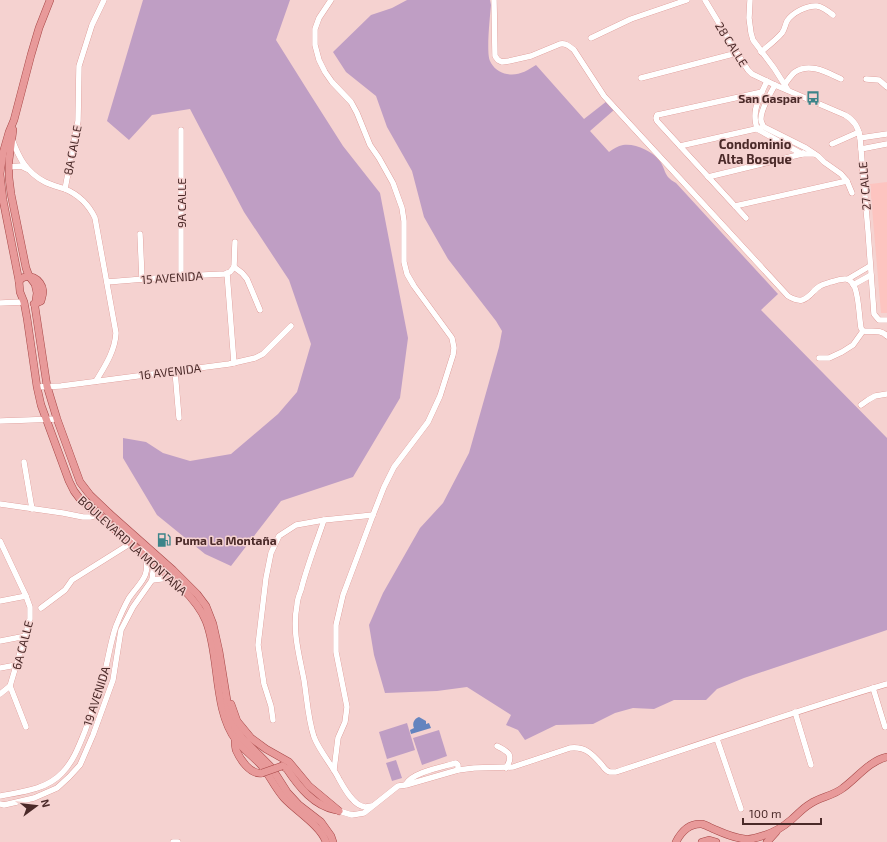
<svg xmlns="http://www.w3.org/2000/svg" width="887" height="842" font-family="'Exo 2',sans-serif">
<rect width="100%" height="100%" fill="#f5d2d0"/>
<path fill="#fdc4c0" d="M887 182V313H881L870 184Z"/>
<g fill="#bf9ec4">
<path d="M143 0H290L276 40 308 91 343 146 380 193 408 338 400 398 353 477 281 501 231 566 205 554 157 515 123 458V438L146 442 163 453 190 461 231 454 278 414 297 392 311 344 289 280 244 212 190 109 152 115 129 140 107 121Z"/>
<path d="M407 0H490L491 5C490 17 486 52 490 61 493 68 500 73 507 74 518 76 527 71 536 65L584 119 607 101 614 110 590 131 609 152C613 149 618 146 623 145 635 143 652 151 659 160 667 170 662 175 676 183L778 294 761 310 887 438V630L744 678 717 689 706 700H674L654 709 633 708 615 713 593 724 556 725 525 740 518 730 506 725 511 715 467 687 437 691 385 693 374 655 369 625 383 593 420 528 443 503 469 453 499 347 502 331 496 321 448 259 424 217 412 171 387 127 376 96 346 72 333 52 371 15 392 8Z"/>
<path d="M407 723 415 750 387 759 379 732Z"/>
<path d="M439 730 447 756 422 765 413 738Z"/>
<path d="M396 760 402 778 392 781 386 763Z"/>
</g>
<path fill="#6484bf" d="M419 717 426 721V724L429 723 431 728 411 734 410 730 414 728C412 723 414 719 419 717Z"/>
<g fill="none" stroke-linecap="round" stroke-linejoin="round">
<defs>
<g id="minor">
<path d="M331 0 319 18 315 29V45L319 60 325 72 332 82 351 102 357 113 370 145 379 158 393 183 402 208 404 221V262L407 274 414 286 452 338 454 348 453 355 440 396 428 422 394 467 384 487 373 515 343 595 336 625V652L347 707 345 722 338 738 334 770"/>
<path d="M494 0 495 56 498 60 502 62 509 61 531 56 560 44C566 43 569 46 574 50L604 96 788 296C793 299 797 301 802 300 810 298 813 290 820 286 823 284 828 283 831 282 842 279 850 275 855 288 859 299 859 316 861 328L863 331C872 332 881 329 887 336"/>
<path d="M705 0 737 53 748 70 752 74 775 85 845 115C854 120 859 128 860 138L868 231 874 314 879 320H887"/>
<path d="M750 0 749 18 751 33 753 40 774 68 788 90"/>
<path d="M591 38 631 19 687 0"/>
<path d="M761 52C768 46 776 40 782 33 785 29 785 25 787 21 792 13 807 5 817 6 823 7 828 11 833 15"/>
<path d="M641 78 737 53"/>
<path d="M866 79 879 80 887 87"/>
<path d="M767 81C762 92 755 104 755 116 755 120 756 125 757 129L802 154H814"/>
<path d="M785 84C788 80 791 75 795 72 810 62 828 73 841 79"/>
<path d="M775 85C771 92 760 112 761 120 761 121 763 126 764 127L806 148 818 156 824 162 841 174 847 181 852 193"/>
<path d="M181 130V276"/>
<path d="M860 138 887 134"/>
<path d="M12 139C19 158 26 172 45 182 51 185 59 187 65 189 79 195 89 205 95 218L116 333C115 351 105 366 96 381"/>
<path d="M832 144 859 132"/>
<path d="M680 146 760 128"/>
<path d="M861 149 887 144"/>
<path d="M9 167 21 166 27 169"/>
<path d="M708 177 802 154 803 153"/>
<path d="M65 189 78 121 79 66 92 25 104 0"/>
<path d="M735 206 847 181"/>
<path d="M746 218 657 121 656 118 657 115 662 114 762 92"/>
<path d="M140 234 142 279"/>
<path d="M234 267 242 273 247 279 260 310"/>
<path d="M234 267 235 242"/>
<path d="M227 273 234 363"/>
<path d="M848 279 870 266"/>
<path d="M107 282 181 276 225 274 230 272 234 267"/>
<path d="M853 285 871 275"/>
<path d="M0 303 24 302"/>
<path d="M819 358H829L842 352 853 345 863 331"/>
<path d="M175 371 179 418"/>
<path d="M37 387 61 386 229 364 255 358 263 354 291 326"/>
<path d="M861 405 868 400 875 396 887 394"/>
<path d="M0 421 57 419"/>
<path d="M24 462 32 509"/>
<path d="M0 504 63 513 83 517H90L97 515"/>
<path d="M324 520C316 544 307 566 301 590 299 595 297 600 297 605 292 631 299 654 304 680 307 699 308 719 314 737 320 752 332 765 339 779 344 788 354 807 366 807 367 807 370 806 371 806"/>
<path d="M122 525 124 532 134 540"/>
<path d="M0 541 26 596 30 607V619L10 686 26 727"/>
<path d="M152 580 170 578"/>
<path d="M0 601 26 596"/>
<path d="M41 608 65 590 72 580 131 543"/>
<path d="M0 641 26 636"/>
<path d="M0 668 16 665"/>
<path d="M873 688 885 727"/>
<path d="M0 694 10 686"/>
<path d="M795 712 811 765"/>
<path d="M273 720 271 706 264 684 258 645 266 578 271 553 279 536 296 525 324 520 373 515"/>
<path d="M717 739 741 809"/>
<path d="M497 746C509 752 514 755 506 768"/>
<path d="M406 784C413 772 443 767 456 763L458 765V770"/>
<path d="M0 796C21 792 46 790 62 773 73 762 79 746 85 731 91 714 98 696 103 679 108 661 110 643 116 626 120 616 124 607 129 598 140 582 151 577 145 556"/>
<path d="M0 804 4 805 34 798 57 788 69 777 80 765 93 735 113 680 121 630 133 607 152 580 154 563 153 559 151 555 145 549"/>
<path d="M339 811 352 815 364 813 398 786 406 785 458 770 474 768 513 767 570 748C586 746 593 755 602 765 604 768 606 771 610 772 611 772 614 772 616 772 706 742 796 711 887 684"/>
<path d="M173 842H178"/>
</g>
<g id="major">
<path d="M50 0 39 28 31 55 14 120 9 132 3 153 0 174 3 200 19 281 20 292 24 302 27 318 37 387 41 405 69 481 74 491 80 499C101 518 123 536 144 555 165 572 196 596 206 621 220 656 213 710 236 740 244 750 254 757 262 766 270 776 275 788 284 798 296 811 321 826 326 842"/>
<path d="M13 130 9 160V178L11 194 26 268 29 276 35 284 37 293 35 307 47 386 57 419 80 482 90 495 110 514 173 570 197 594 206 606 213 624 219 651 229 713 235 727 242 738 271 767 287 792 299 805 321 822 331 836 333 842"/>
<path d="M19 281C27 271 42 279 43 291 43 294 42 297 41 301L34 304"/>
<path d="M231 704 237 721 251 738 266 749 289 762 309 786 339 811"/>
<path d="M235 739C235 743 235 746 236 750 240 759 250 775 262 773"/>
<path d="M282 766 284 767 287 769C299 787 314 806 336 810"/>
<path d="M676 842C681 832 689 823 702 824 706 825 711 828 716 830 725 834 735 838 745 839 752 840 759 837 765 835 775 832 784 826 791 820 798 814 803 808 810 804 820 797 833 796 843 788 857 778 869 761 887 757"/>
<path d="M702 842 709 840 716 842"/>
<path d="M767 842 776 832"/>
</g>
</defs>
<use href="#minor" stroke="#d68682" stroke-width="6"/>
<use href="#major" stroke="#a74747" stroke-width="8"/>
<use href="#minor" stroke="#fff" stroke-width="5.5"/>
<use href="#major" stroke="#e89a9a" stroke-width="7"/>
<defs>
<path id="major-bridge" d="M262 773 282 766"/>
</defs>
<use href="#major-bridge" stroke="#a74747" stroke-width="8" stroke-linecap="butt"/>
<use href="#major-bridge" stroke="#e89a9a" stroke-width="7"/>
</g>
<defs>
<symbol id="bus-bare" viewBox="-9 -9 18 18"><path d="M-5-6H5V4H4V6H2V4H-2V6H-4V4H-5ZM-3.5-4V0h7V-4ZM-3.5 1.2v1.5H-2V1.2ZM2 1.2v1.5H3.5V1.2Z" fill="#3c8489" stroke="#f5d2d0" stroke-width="2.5" paint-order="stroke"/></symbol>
<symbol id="fuel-bare" viewBox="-9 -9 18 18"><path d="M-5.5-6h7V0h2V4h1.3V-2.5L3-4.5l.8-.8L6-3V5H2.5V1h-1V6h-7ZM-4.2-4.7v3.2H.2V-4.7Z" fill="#3c8489" stroke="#f5d2d0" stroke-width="2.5" paint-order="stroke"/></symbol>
</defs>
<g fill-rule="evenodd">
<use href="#bus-bare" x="803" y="88" width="20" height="20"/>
<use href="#fuel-bare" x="154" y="530" width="20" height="20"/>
</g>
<g text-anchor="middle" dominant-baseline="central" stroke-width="3" stroke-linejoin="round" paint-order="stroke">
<g font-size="12" fill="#4b2a29" stroke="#f5d2d0">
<text transform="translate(732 44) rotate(58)">28 CALLE</text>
<text transform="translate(72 150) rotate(-79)">8A CALLE</text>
<text transform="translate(864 186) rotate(-95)">27 CALLE</text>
<text transform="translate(181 203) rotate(-90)">9A CALLE</text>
<text transform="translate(172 277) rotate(-4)">15 AVENIDA</text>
<text transform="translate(170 371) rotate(-7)">16 AVENIDA</text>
<text transform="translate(133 545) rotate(42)">BOULEVARD LA MONTAÑA</text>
<text transform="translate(22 645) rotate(-75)">6A CALLE</text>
<text transform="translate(96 696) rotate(-72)">19 AVENIDA</text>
</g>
<g font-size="12" font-weight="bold" fill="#4b2a29" stroke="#f5d2d0" text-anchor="end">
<text x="802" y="98">San Gaspar</text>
<text x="175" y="540" text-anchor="start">Puma La Montaña</text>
</g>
<g font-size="13" font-weight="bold" fill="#4b2a29" stroke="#f5d2d0">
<text x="755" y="144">Condominio<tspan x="755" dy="15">Alta Bosque</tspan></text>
</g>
</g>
<g transform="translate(36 806) rotate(75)" stroke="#f5d2d0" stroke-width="3" paint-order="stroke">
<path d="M0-3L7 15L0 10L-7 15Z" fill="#4b2a29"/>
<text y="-6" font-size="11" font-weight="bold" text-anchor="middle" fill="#4b2a29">N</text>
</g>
<path d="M743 818v6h78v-6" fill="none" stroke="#4b2a29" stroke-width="2"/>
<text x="749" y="818" font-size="12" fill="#4b2a29" stroke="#f5d2d0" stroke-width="3" paint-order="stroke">100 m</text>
</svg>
